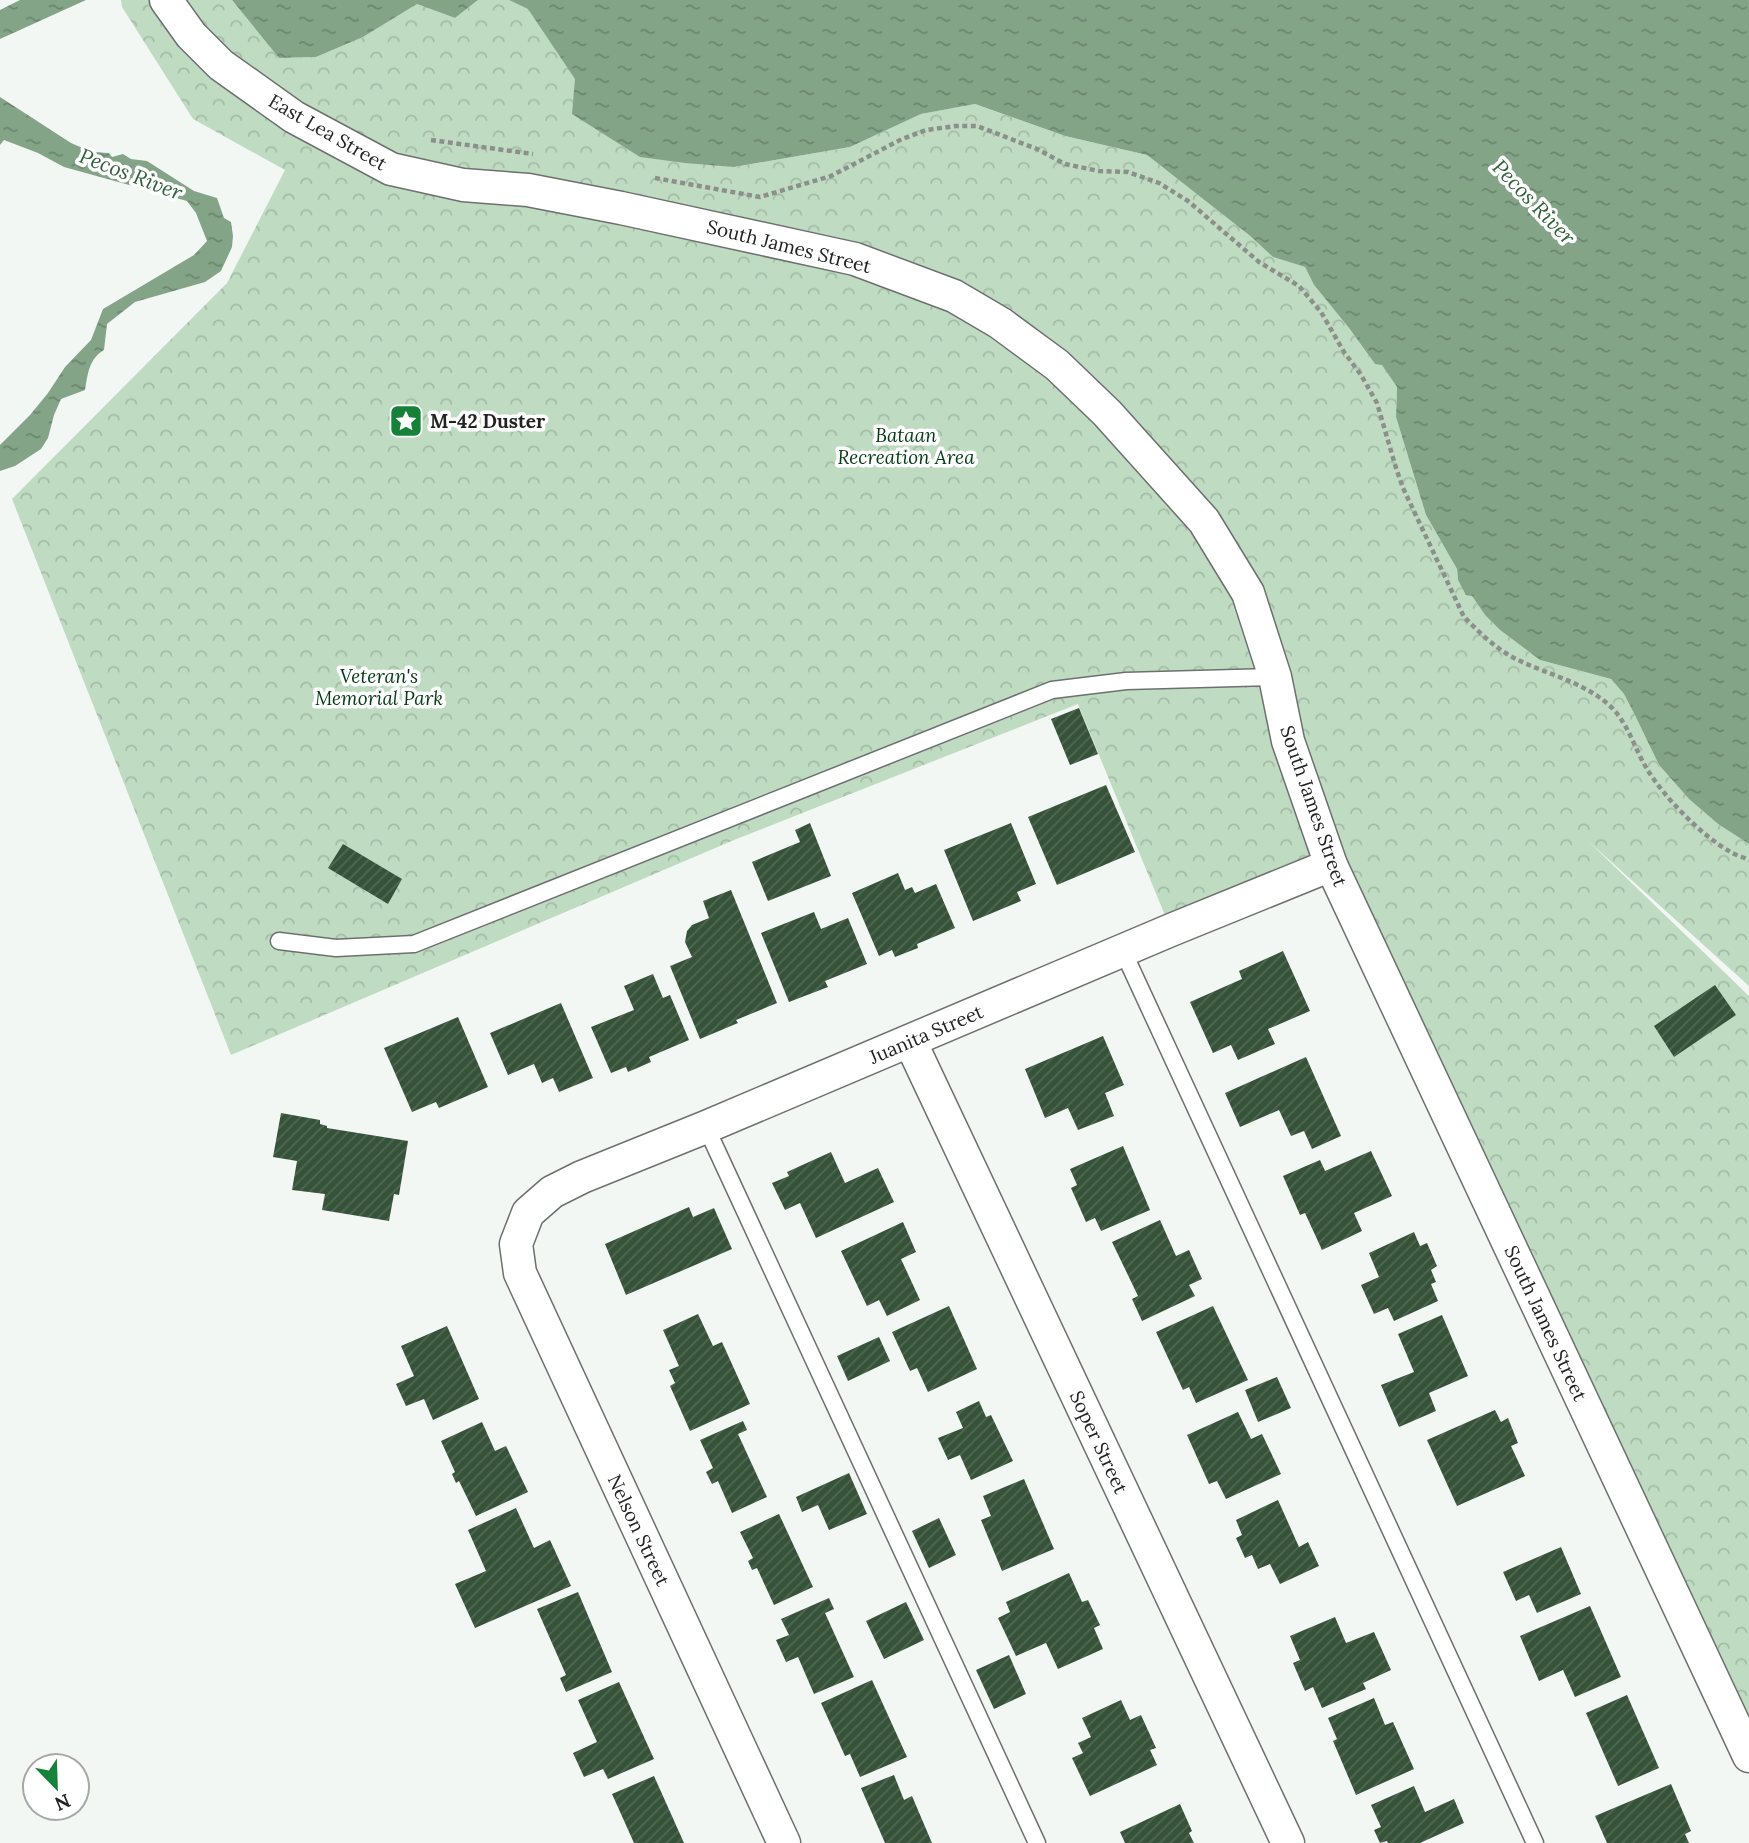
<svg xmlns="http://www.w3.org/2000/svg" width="1749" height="1843" font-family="Lora,serif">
<defs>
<pattern id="forest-crowns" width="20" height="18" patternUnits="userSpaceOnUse" patternTransform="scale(1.75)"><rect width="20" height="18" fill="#bfdbc2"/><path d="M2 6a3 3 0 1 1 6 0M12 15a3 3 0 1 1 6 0" fill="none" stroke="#a4bca6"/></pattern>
<pattern id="water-ripples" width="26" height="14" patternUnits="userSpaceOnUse" patternTransform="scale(1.75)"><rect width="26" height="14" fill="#84a488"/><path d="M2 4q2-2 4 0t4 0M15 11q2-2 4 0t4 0" fill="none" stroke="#6c856f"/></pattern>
<pattern id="building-hatch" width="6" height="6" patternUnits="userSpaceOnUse" patternTransform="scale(1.75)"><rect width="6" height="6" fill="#36533a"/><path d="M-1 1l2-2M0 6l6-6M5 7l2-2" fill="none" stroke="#516854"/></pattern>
</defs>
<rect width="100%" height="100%" fill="#f3f7f3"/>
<path fill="url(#forest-crowns)" d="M121 0H232L279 58 316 57 363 37 417 4 455 18 478 0H509L528 8 576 79 734 167 850 147 921 114 975 104 1065 136 1147 155 1249 235 1273 257 1305 267 1314 285 1349 328 1375 364H1382L1397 387 1396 417 1426 515 1457 569 1458 580 1472 596 1485 615 1500 630 1540 660 1611 679 1624 694 1636 715 1659 765 1689 799 1718 824 1749 844V986L1587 840 1749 996V1756L1331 865 1171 930 1078 704 734 840 231 1055 12 499 227 283 285 170 193 119 122 7Z"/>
<g fill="url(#water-ripples)">
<path d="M20 0H86L0 39V10Z"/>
<path d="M232 0H478L455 18 417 4 363 37 316 57 279 58Z"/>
<path d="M509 0H1749V844L1718 824 1689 799 1659 765 1635 715 1624 694 1611 679 1540 660 1500 630 1485 615 1472 596 1466 595 1458 580 1457 569 1426 515 1396 417 1397 387 1382 365 1375 364 1349 328 1314 285 1305 267 1273 257 1249 235 1147 155 1065 136 975 104 921 114 850 147 734 167 685 163 640 157 572 114 575 79 528 9Z"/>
<path d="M0 97 71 143 92 152 109 153 112 157 123 154 131 159 147 161 194 191 217 198 224 218 231 222 233 236 232 247 221 271 205 282 135 302 107 324 104 350C89 359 88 373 85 390L61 399 54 415 48 438 41 449 15 466 0 471V445L30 415 48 393 65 367 91 340 103 309 194 255 207 241 196 213 187 201 64 167 38 153 4 140 0 145Z"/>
</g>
<g fill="url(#building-hatch)">
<path d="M1079 708 1098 754 1070 765 1051 719Z"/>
<path d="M1106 785 1135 852 1057 885 1028 817Z"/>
<path d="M810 823 831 876 768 901 752 862 800 842 795 830Z"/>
<path d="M1011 823 1036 884 1017 892 1021 901 973 921 944 850Z"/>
<path d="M343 844 402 879 388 904 328 868Z"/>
<path d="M898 873 905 890 912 887 915 893 936 884 955 928 917 944 918 948 895 957 892 950 879 956 852 893Z"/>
<path d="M731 890 777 1003 736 1020 738 1023 700 1039 670 966 692 957 685 942 687 931 692 925 709 918 703 901Z"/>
<path d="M814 912 821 929 848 918 867 964 825 981 828 987 789 1002 761 933Z"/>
<path d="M1283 951 1310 1011 1268 1029 1275 1044 1238 1060 1231 1045 1213 1053 1190 1002 1242 979 1239 971Z"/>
<path d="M653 974 663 998 670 995 689 1040 649 1057 651 1062 628 1072 626 1067 611 1073 591 1027 634 1010 624 986Z"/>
<path d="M1715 985 1736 1015 1674 1057 1654 1026Z"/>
<path d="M561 1003 593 1078 559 1092 553 1078 542 1083 534 1064 508 1075 490 1033Z"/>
<path d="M458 1017 488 1087 439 1108 436 1102 412 1112 384 1048Z"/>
<path d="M1103 1036 1124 1085 1105 1093 1114 1116 1078 1130 1068 1108 1045 1118 1025 1069Z"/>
<path d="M1306 1057 1341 1136 1312 1149 1304 1131 1291 1136 1279 1110 1240 1127 1225 1093Z"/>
<path d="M281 1113 320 1120V1124L327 1126V1128L408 1141 399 1195 394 1194 389 1221 322 1210 325 1194 292 1190 297 1161 273 1157Z"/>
<path d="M1123 1146 1150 1210 1101 1231 1095 1218 1086 1222 1071 1188 1077 1185 1070 1169Z"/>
<path d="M1371 1151 1392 1196 1354 1213 1362 1231 1322 1250 1305 1213 1300 1215 1283 1176 1320 1160 1325 1171Z"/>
<path d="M831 1152 845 1183 878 1168 894 1202 816 1238 800 1203 785 1210 772 1183 789 1176 787 1172Z"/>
<path d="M689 1207 693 1217 714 1208 732 1249 626 1295 605 1244Z"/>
<path d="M1160 1220 1176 1256 1189 1250 1202 1279 1189 1285 1195 1296 1142 1321 1132 1299 1138 1296 1112 1242Z"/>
<path d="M903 1222 916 1252 901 1259 920 1300 887 1316 879 1300 867 1306 841 1251Z"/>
<path d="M1414 1232 1420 1246 1427 1243 1437 1266 1431 1270 1436 1282 1431 1284 1438 1301 1394 1321 1388 1308 1374 1314 1361 1285 1379 1277 1369 1253Z"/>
<path d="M949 1306 977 1369 928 1392 917 1368 910 1371 892 1332Z"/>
<path d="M1213 1306 1248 1380 1196 1403 1189 1387 1183 1390 1156 1332Z"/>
<path d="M698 1314 713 1346 722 1342 750 1404 690 1431 670 1386 675 1383 669 1370 679 1366 663 1330Z"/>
<path d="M1442 1315 1468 1376 1429 1393 1436 1411 1399 1427 1381 1385 1414 1372 1398 1334Z"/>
<path d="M447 1326 479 1399 433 1420 424 1399 406 1406 396 1384 414 1376 401 1346Z"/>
<path d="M879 1337 890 1361 848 1381 837 1356Z"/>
<path d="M1277 1377 1291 1408 1258 1422 1245 1390Z"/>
<path d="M979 1401 986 1417 991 1415 1013 1461 971 1480 960 1455 948 1460 938 1438 963 1428 956 1412Z"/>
<path d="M1495 1410 1501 1422 1508 1418 1518 1443 1511 1446 1525 1476 1457 1506 1427 1440Z"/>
<path d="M1238 1412 1251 1439 1262 1434 1281 1474 1226 1499 1217 1481 1209 1484 1187 1435Z"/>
<path d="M743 1421 747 1430 738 1434 767 1497 732 1513 718 1481 712 1484 706 1472 713 1468 700 1440Z"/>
<path d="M482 1422 495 1451 506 1446 528 1492 476 1516 459 1481 456 1483 452 1474 455 1472 441 1441Z"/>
<path d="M849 1473 867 1514 829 1530 818 1505 802 1512 796 1497Z"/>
<path d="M1024 1479 1054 1549 1002 1571 981 1520 991 1516 983 1496Z"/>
<path d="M1278 1500 1299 1547 1308 1542 1319 1566 1280 1584 1270 1564 1258 1569 1252 1555 1245 1558 1236 1538 1242 1535 1236 1520Z"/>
<path d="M516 1508 534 1548 550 1540 571 1586 475 1628 455 1584 486 1571 468 1530Z"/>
<path d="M779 1514 813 1587 774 1605 757 1568 752 1570 748 1561 753 1558 740 1532Z"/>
<path d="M939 1518 956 1555 929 1568 912 1531Z"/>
<path d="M1561 1547 1581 1594 1537 1613 1529 1595 1516 1601 1503 1572Z"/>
<path d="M1069 1573 1082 1602 1088 1600 1100 1625 1094 1628 1103 1649 1058 1669 1046 1643 1016 1656 998 1618 1010 1612 1006 1602Z"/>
<path d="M578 1592 612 1672 566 1692 560 1678 566 1675 537 1609Z"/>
<path d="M829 1598 834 1609 825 1613 854 1677 814 1694 798 1657 786 1662 776 1640 789 1635 781 1619Z"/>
<path d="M906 1602 924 1640 884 1659 866 1621Z"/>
<path d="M1590 1606 1621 1677 1575 1697 1563 1670 1539 1681 1520 1636Z"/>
<path d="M1335 1617 1346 1643 1374 1632 1391 1670 1363 1683 1366 1689 1322 1708 1313 1687 1305 1691 1293 1663 1300 1660 1290 1636Z"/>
<path d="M1009 1655 1026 1694 994 1709 976 1670Z"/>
<path d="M872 1680 907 1757 860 1777 850 1754 845 1756 821 1703Z"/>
<path d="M619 1682 654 1759 608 1779 603 1769 584 1777 573 1753 597 1742 578 1700Z"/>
<path d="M1627 1695 1659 1768 1618 1786 1586 1713Z"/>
<path d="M1374 1698 1385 1725 1393 1722 1414 1769 1356 1795 1333 1741 1337 1739 1328 1718Z"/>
<path d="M1121 1700 1130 1720 1141 1715 1156 1748 1150 1750 1157 1765 1090 1796 1072 1758 1083 1753 1078 1743 1091 1737 1082 1718Z"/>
<path d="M894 1775 904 1800 912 1796 932 1843H885L861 1788Z"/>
<path d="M654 1776 684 1843H634L612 1794Z"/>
<path d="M1671 1784 1691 1831 1685 1834 1689 1843H1607L1595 1816Z"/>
<path d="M1414 1786 1425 1812 1454 1799 1464 1823 1420 1843H1388L1387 1841 1380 1843 1374 1830 1381 1827 1371 1805Z"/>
<path d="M1180 1804 1192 1831 1189 1833 1194 1843H1125L1120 1832Z"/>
</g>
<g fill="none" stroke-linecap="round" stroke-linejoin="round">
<defs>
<g id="lane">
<path d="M279 941 336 948 414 944 1052 690 1126 681 1275 677"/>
<path d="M1123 951 1535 1843"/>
<path d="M706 1127 1037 1843"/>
</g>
<g id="street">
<path d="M166 0 191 35 221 65 294 117 391 169 463 185 528 190 621 208 855 259 954 296 1000 323 1057 365 1107 413 1204 521 1248 593 1275 677 1288 741 1331 865 1749 1756"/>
<path d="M910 1041 1288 1843"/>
<path d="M784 1843 520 1273 516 1244 528 1213 552 1192 582 1177 706 1127 1171 930 1331 865"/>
</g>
</defs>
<use href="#lane" stroke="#6d716e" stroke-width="19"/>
<use href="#street" stroke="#6d716e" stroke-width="35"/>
<g stroke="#8c8f8c" stroke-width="4.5" stroke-dasharray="5 3.5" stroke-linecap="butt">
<path d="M431 140 533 154"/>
<path d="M655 178 760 197 831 176 902 139 926 130 956 126H977L1037 149 1065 164 1099 171 1128 172 1159 183 1188 201 1259 262 1299 286 1321 312 1344 352 1361 375 1377 403 1396 468 1403 488 1464 617C1479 632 1495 648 1514 658 1545 674 1582 681 1609 705 1628 722 1634 748 1647 769 1664 797 1701 835 1729 851 1735 855 1743 857 1749 860"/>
</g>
<use href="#lane" stroke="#fff" stroke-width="16"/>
<use href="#street" stroke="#fff" stroke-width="32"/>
</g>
<defs>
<symbol id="sight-square" viewBox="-11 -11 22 22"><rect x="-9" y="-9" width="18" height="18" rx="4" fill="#168239" stroke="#fff"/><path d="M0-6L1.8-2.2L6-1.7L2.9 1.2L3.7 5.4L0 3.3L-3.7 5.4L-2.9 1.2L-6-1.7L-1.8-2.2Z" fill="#fff"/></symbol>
</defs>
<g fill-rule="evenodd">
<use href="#sight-square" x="387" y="402" width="38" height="38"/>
</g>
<g text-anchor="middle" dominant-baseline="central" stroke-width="7" stroke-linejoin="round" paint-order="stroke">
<g font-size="19" fill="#222422" stroke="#fff">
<text transform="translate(328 132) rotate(30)">East Lea Street</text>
<text transform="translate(789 246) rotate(14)">South James Street</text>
<text transform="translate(1314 806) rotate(71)">South James Street</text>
<text transform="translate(926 1034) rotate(-23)">Juanita Street</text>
<text transform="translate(1546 1323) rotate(65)">South James Street</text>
<text transform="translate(1099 1442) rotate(65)">Soper Street</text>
<text transform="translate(639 1530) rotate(65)">Nelson Street</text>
</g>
<g font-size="19" font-weight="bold" fill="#222422" stroke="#fff" text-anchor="start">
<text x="430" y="421">M-42 Duster</text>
</g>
<g font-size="19" font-style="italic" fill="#053b16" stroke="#fff">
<text x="906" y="435">Bataan<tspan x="906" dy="22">Recreation Area</tspan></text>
<text x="379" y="676">Veteran's<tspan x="379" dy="22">Memorial Park</tspan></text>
</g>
<g font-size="21" font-style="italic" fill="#31623b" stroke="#fff">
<text transform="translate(131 174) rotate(21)">Pecos River</text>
<text transform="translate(1534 202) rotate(46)">Pecos River</text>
</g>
</g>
<g transform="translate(56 1787) rotate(157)"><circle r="33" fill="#ffffff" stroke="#a7a7a7" stroke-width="2"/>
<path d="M0-5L12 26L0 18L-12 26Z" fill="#168239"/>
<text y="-10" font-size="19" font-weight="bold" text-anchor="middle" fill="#222422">N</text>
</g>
</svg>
